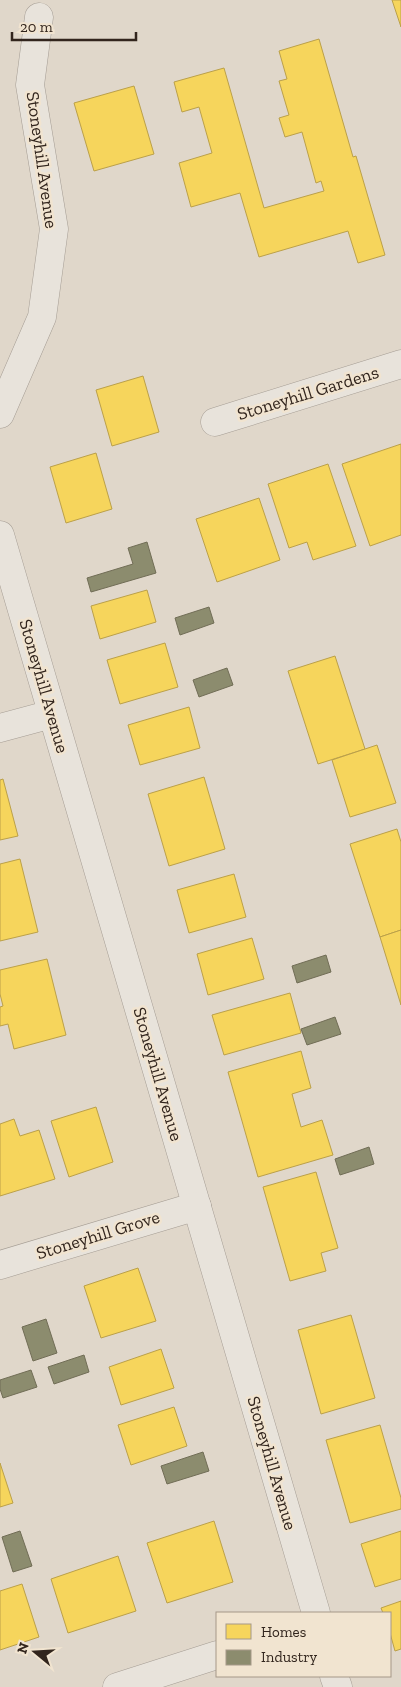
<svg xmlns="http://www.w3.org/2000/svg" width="401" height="1687" font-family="'Zilla Slab',serif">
<rect width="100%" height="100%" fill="#e0d7ca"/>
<g fill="#f6d55c" stroke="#bba049">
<path d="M392 0H401V27Z"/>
<path d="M319 39 353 157 356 156 385 255 358 263 348 231 259 257 240 193 191 207 179 163 212 153 199 107 182 112 174 82 224 68 264 208 324 191 321 181 316 183 302 132 285 137 279 118 289 115 279 81 287 79 279 51Z"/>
<path d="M134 86 154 154 94 171 74 103Z"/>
<path d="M143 376 159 432 112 446 96 390Z"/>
<path d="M401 444V535L370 546 342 464Z"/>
<path d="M96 453 112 509 66 523 50 467Z"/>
<path d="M328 464 356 546 313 560 307 542 289 548 268 484Z"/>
<path d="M259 498 280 560 217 582 196 519Z"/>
<path d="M147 590 156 622 100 639 91 606Z"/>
<path d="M165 643 178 687 120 704 107 660Z"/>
<path d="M335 656 365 749 318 764 288 671Z"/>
<path d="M189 707 200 748 140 765 128 725Z"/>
<path d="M377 745 396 803 350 817 332 760Z"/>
<path d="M204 777 225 849 169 866 148 794Z"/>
<path d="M3 779 18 836 0 840V780Z"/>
<path d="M397 829 401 842V930L380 937 350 844Z"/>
<path d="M20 859 38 932 0 941V864Z"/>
<path d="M234 874 246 917 189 933 177 890Z"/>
<path d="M401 930V1005L380 937Z"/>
<path d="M252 938 264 979 208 995 197 954Z"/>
<path d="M47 959 66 1035 14 1049 8 1024 0 1026V1007L3 1006 0 994V970Z"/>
<path d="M290 993 301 1033 224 1055 212 1015Z"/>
<path d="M301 1051 311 1088 292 1094 301 1127 322 1120 333 1155 258 1177 228 1072Z"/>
<path d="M96 1107 113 1162 69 1177 51 1121Z"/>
<path d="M14 1119 20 1136 39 1130 55 1179 0 1196V1124Z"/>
<path d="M316 1172 338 1248 321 1253 326 1271 290 1281 263 1187Z"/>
<path d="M138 1268 156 1321 101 1338 84 1286Z"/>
<path d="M351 1315 375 1398 321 1414 298 1330Z"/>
<path d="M161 1349 174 1388 121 1405 109 1367Z"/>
<path d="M174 1407 187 1446 131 1465 118 1425Z"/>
<path d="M380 1425 401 1498V1509L350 1523 326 1440Z"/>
<path d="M0 1463 13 1503 0 1507Z"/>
<path d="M214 1521 233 1582 167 1603 147 1543Z"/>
<path d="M401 1531V1579L375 1587 361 1544Z"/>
<path d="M118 1556 136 1611 68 1633 51 1579Z"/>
<path d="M22 1584 39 1637 0 1650V1591Z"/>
<path d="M401 1601V1649L395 1651 390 1633V1613H383L381 1608Z"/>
</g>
<g fill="#8c8c6e" stroke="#716d56">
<path d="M147 542 156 573 91 592 87 578 133 564 128 548Z"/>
<path d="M209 607 214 623 180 635 175 618Z"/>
<path d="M227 668 233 685 199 697 193 680Z"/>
<path d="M326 955 331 972 297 983 292 966Z"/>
<path d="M335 1017 341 1034 307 1045 301 1029Z"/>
<path d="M369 1147 374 1164 340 1175 335 1159Z"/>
<path d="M46 1319 57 1353 33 1361 22 1327Z"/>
<path d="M84 1355 89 1372 54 1384 48 1367Z"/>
<path d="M31 1370 37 1387 3 1398 0 1389V1380Z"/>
<path d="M203 1452 209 1471 167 1484 161 1466Z"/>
<path d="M20 1531 32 1566 13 1572 2 1537Z"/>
</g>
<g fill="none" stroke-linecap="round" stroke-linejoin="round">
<defs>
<g id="minor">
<path d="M0 414 42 317 54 229 30 85 39 17"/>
<path d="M215 422 401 364"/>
<path d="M0 535 316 1613"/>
<path d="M0 728 52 714"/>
<path d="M0 1265 197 1206"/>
<path d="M334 1676 338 1687"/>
<path d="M117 1687 217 1655"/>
</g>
</defs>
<use href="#minor" stroke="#a59d94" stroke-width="29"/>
<use href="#minor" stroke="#e8e3db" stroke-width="28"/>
</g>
<g text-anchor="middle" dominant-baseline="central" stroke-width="5" stroke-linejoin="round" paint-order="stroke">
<g font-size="18" fill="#32251d" stroke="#f1e4d0">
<text transform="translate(42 160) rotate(82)">Stoneyhill Avenue</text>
<text transform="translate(308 393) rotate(-17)">Stoneyhill Gardens</text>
<text transform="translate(44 686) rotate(74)">Stoneyhill Avenue</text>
<text transform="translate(158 1074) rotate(74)">Stoneyhill Avenue</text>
<text transform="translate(98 1235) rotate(-17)">Stoneyhill Grove</text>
<text transform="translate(272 1463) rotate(74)">Stoneyhill Avenue</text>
</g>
</g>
<rect x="216" y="1612" width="175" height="65" fill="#f1e4d0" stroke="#a59888"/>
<rect x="226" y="1624" width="25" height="15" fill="#f6d55c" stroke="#a59888"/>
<text x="261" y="1637" font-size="15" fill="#32251d">Homes</text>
<rect x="226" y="1650" width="25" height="15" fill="#8c8c6e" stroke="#a59888"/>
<text x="261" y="1662" font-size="15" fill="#32251d">Industry</text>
<g transform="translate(35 1652) rotate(288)" stroke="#f1e4d0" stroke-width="4" paint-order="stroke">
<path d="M0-4L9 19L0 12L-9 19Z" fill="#32251d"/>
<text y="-8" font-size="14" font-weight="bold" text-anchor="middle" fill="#32251d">N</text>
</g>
<path d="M12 32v8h124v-8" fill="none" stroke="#32251d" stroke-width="2.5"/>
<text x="20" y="32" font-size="15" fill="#32251d" stroke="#f1e4d0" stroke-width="4" paint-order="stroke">20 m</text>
</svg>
